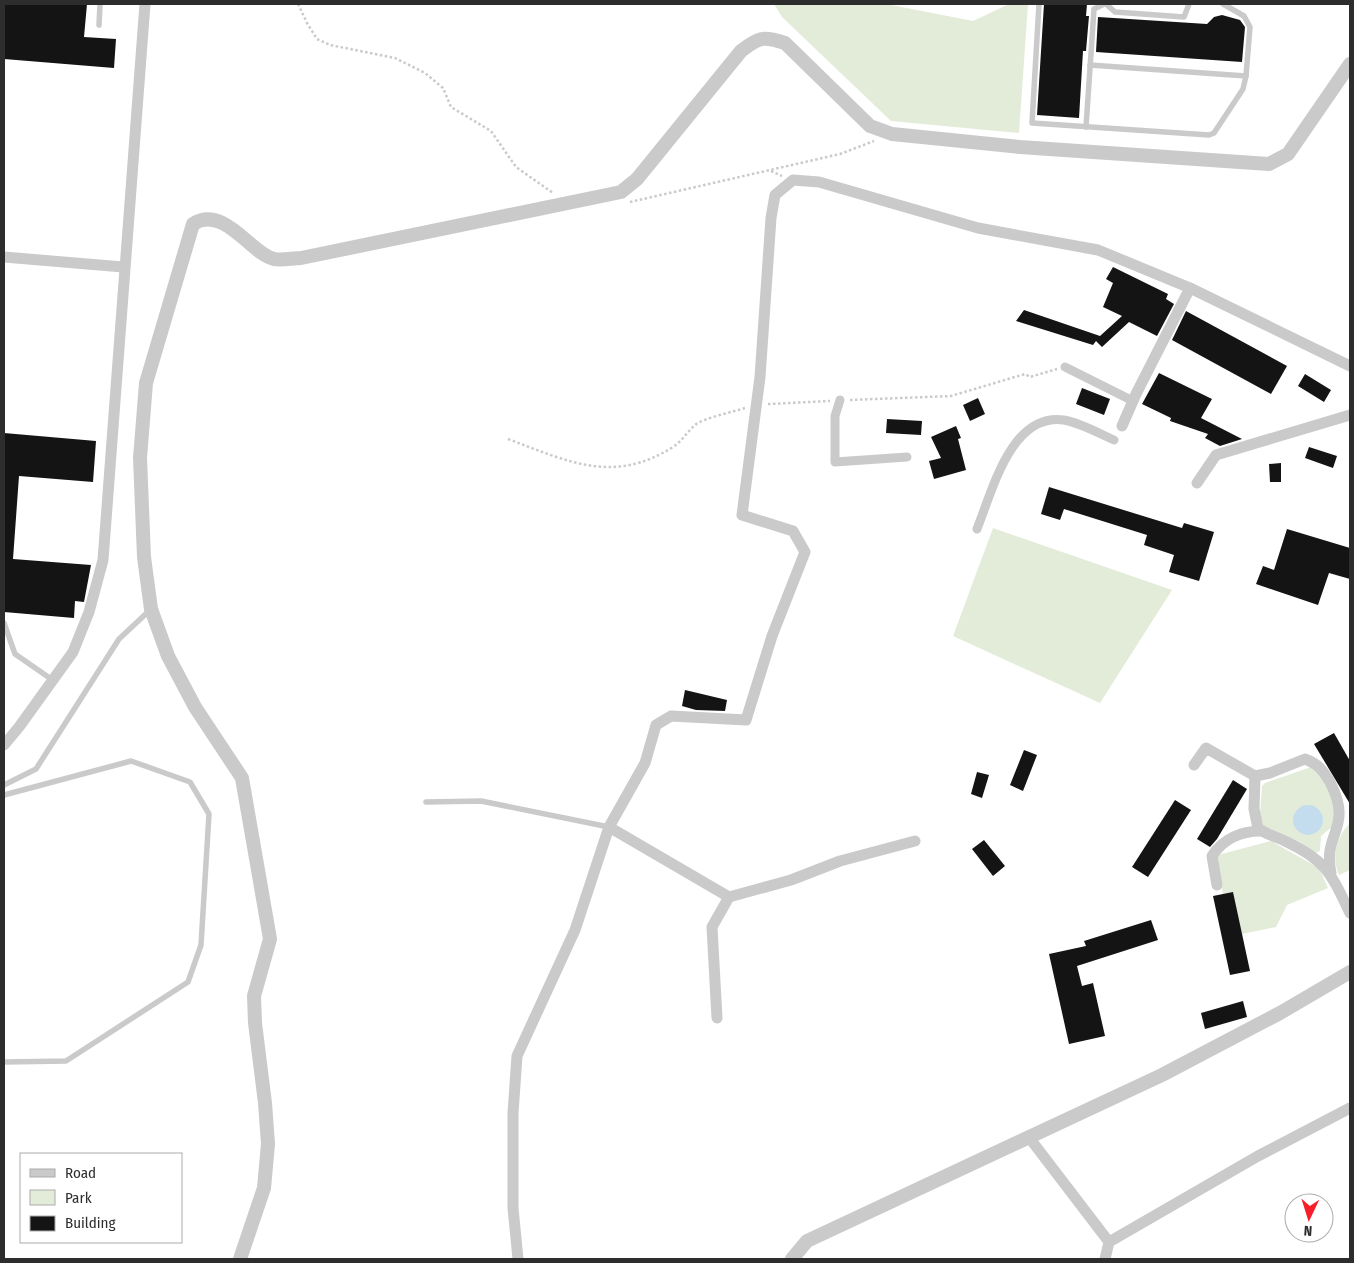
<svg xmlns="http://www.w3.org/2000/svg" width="1354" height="1263" font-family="'Fira Sans Condensed',sans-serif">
<rect width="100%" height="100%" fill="#fff"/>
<g fill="#e3ecd9">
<path d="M774 4H886L973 21 1009 4H1028L1019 133 891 121 782 17Z"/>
<path d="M993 528 1172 590 1100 703 953 636Z"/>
<path d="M1311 767 1316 770 1336 801 1333 826 1321 836 1320 851 1316 853 1300 842 1264 828 1260 814 1262 786 1265 783Z"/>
<path d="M1350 823V870L1339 875C1331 857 1336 837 1350 823Z"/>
<path d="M1271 841 1319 868 1328 888 1287 905 1276 927 1242 934 1223 894 1214 856Z"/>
</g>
<circle fill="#c3ddee" cx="1308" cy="820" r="15"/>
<g fill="#141414">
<path d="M4 4H87L84 37 116 39 114 68 4 59Z"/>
<path d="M1044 4H1087L1086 16H1089L1086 51H1083L1079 118 1037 115Z"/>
<path d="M1222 15 1240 20 1245 27 1242 62 1096 52 1098 17 1207 24 1214 17Z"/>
<path d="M1113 267 1168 294 1166 299 1174 304 1157 336 1129 322 1102 347 1096 341 1093 345 1016 321 1024 310 1100 336 1122 316 1103 307 1113 283 1106 279Z"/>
<path d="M1186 311 1287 366 1271 394 1172 340Z"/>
<path d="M1159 373 1212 399 1201 418 1242 439 1220 446 1205 438 1208 434 1170 421 1171 418 1142 404Z"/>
<path d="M1305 374 1331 390 1324 402 1298 386Z"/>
<path d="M1082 388 1110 399 1104 415 1076 404Z"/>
<path d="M978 398 985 414 970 421 963 405Z"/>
<path d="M887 419 922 421 921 435 886 433Z"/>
<path d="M956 426 961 438 958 439 966 470 934 479 929 461 941 458 931 437Z"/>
<path d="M4 433 96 441 93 482 19 476 13 559 91 565 84 602 75 601 74 618 4 612Z"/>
<path d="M1309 447 1337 456 1333 468 1305 458Z"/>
<path d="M1281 463V482H1270L1269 464Z"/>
<path d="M1049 487 1182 528 1184 523 1214 532 1199 581 1169 572 1174 555 1144 545 1147 535 1064 509 1060 520 1041 514Z"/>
<path d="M1287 529 1350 548V579L1329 573 1318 605 1256 584 1263 566 1274 570Z"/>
<path d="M685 690 727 700 725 711 696 710 682 706Z"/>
<path d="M1334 733 1350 761V804L1314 744Z"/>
<path d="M1024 750 1037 755 1023 791 1010 785Z"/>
<path d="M977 772 989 775 982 798 971 794Z"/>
<path d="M1233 780 1247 789 1217 839 1210 847 1197 839Z"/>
<path d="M1175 800 1191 810 1148 877 1132 867Z"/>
<path d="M984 840 1005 866 993 876 972 849Z"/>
<path d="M1233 892 1250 971 1230 975 1213 896Z"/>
<path d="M1151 920 1158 940 1077 966 1082 986 1093 983 1105 1036 1069 1044 1049 954 1086 946 1084 941Z"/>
<path d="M1243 1001 1247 1017 1205 1029 1201 1013Z"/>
</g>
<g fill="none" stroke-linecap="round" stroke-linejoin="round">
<g stroke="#cacaca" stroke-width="2.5" stroke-dasharray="2.5 2.5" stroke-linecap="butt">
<path d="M298 4 307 23 317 39 330 45 395 58 425 73 443 88 451 107 491 131 516 167 553 193"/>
<path d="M771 171 782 176"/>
<path d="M630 202 840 154 874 141"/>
<path d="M850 400 951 396 1025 374 1030 377 1057 369"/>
<path d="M768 404 830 401"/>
<path d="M508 439C567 461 613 485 673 447 682 441 687 432 695 425 703 418 733 412 745 408"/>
</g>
<g stroke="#cacaca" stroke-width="5.5">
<path d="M1039 4 1032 123 1209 135 1214 133 1243 89 1246 76 1250 27 1244 16 1223 4"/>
<path d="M1106 4 1115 12 1184 17 1189 4"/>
<path d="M99 25 100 4"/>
<path d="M1090 65 1246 76"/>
<path d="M1086 127 1094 9 1104 4"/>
<path d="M4 623 15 654 54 681"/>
<path d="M4 785 36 769 119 639 150 610"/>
<path d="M4 795 131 761 190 782 209 814 201 945 188 982 66 1061 4 1062"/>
<path d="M426 802 481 801 609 827"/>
</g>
<g stroke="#cacaca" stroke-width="9">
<path d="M1065 367 1133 401"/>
<path d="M840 400 835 416V462L907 457"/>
<path d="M977 529C992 492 1011 412 1064 420 1081 423 1098 433 1114 440"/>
</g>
<g stroke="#cacaca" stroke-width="11">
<path d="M4 257 123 267"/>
<path d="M1122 426 1136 394 1190 288"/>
<path d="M1197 483 1216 455 1350 415"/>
<path d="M4 745 19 727 73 652 89 612 103 560 145 4"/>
<path d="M1194 765 1206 748 1255 776 1270 773 1305 759C1318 764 1322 769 1330 782 1354 829 1322 832 1331 873"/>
<path d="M1255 776 1254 809 1258 828C1266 835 1278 837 1287 842 1327 861 1331 874 1350 913"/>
<path d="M609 827 729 897 791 880 840 861 915 841"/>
<path d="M1217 885 1212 856C1223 839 1241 831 1261 831"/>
<path d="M717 1018 712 927 729 897"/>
<path d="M1028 1136 1109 1242"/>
<path d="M518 1259 513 1208V1113L517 1056 575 930 609 827 645 763 656 725 671 716 746 720 772 636 805 552 793 531 742 515 760 377 771 218 775 195 793 180 819 182 978 228 1098 250 1190 288 1350 366"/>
<path d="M1105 1259 1109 1242 1258 1156 1350 1108"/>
</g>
<g stroke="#cacaca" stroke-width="14">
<path d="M240 1259 264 1188 268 1144 265 1103 255 1023 254 996 270 939 242 778 195 707 168 656 151 609 144 557 140 458 146 383 193 224C224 204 252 255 274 259 282 261 293 258 301 258L621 192 637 179 741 51C759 37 763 36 785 43L870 126 892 134 1020 147 1269 164 1288 154 1350 64"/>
<path d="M792 1259 807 1241 1162 1075 1280 1013 1350 972"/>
</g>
</g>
<rect width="1354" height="1263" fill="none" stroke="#2d2d2d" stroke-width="10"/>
<rect x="20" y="1153" width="162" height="90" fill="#ffffff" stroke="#ababab"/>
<rect x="30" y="1169" width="25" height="8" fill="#cacaca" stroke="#ababab"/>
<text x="65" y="1178" font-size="15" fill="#2d2d2d">Road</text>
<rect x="30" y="1190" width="25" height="15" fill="#e3ecd9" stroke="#ababab"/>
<text x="65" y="1203" font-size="15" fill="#2d2d2d">Park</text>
<rect x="30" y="1216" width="25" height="15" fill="#141414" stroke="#ababab"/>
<text x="65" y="1228" font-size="15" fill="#2d2d2d">Building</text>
<g transform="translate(1309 1218) rotate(184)"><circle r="24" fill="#ffffff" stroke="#ababab"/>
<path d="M0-4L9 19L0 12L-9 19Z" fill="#f61e29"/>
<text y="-8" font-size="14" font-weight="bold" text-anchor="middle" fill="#2d2d2d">N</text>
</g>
</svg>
